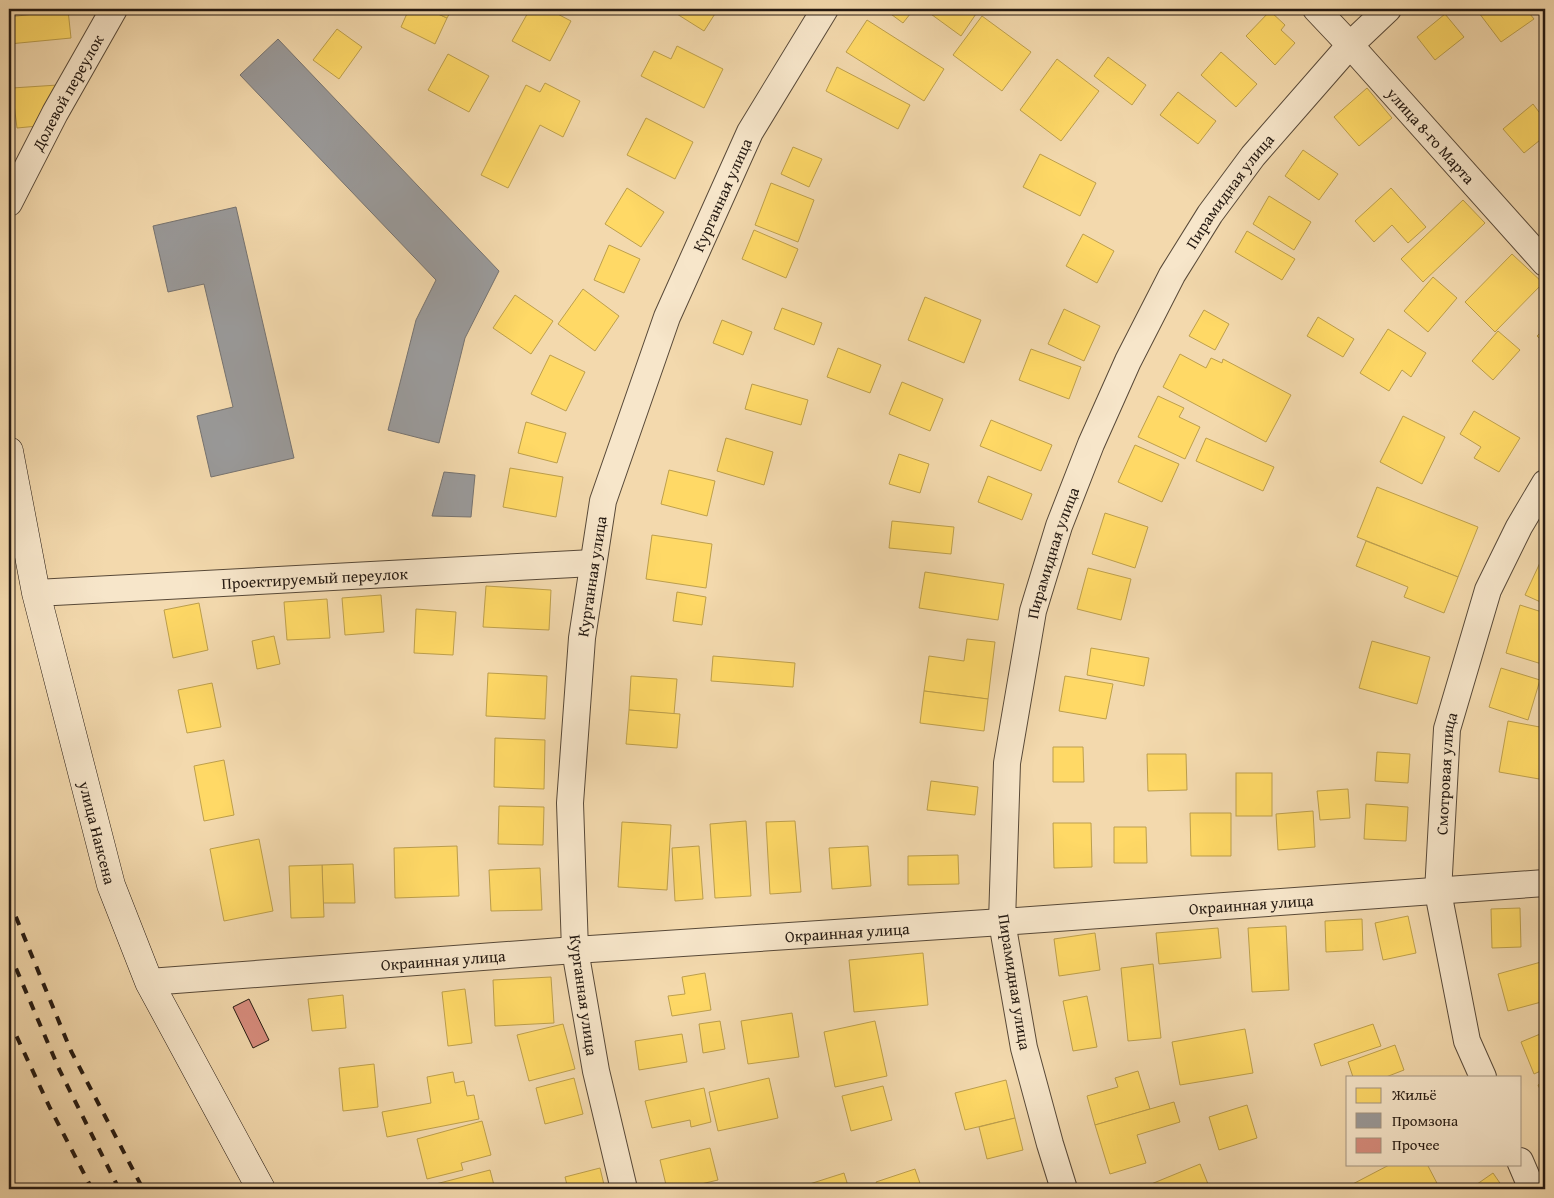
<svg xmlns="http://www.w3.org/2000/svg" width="1554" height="1198" font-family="'Gentium Book Plus',serif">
<rect width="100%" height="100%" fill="#f3d9ad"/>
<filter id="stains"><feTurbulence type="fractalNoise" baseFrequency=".004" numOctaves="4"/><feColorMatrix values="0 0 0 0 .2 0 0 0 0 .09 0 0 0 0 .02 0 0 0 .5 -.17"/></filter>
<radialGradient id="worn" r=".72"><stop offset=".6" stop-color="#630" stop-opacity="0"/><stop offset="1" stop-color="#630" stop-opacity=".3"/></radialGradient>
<g fill="#ffd966" stroke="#bd9f4c">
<path d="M409 9H427L447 18 435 44 401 27Z"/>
<path d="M427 9H452L447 18Z"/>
<path d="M530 9H548L571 21 550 61 512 41Z"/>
<path d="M669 9H718L704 31Z"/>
<path d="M884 9H914L903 23Z"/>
<path d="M924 9H974L978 11 961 36Z"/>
<path d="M1476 9H1526L1534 19 1501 42Z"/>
<path d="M68 10 71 38 9 44V17Z"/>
<path d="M1270 11 1285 25 1281 30 1295 43 1275 65 1246 36Z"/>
<path d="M1445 14 1464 37 1435 60 1417 37Z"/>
<path d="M982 16 1031 52 1002 91 953 55Z"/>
<path d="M867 20 944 69 924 101 846 52Z"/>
<path d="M337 29 362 47 339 79 313 60Z"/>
<path d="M677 46 723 69 704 108 641 76 654 51 671 59Z"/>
<path d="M1221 52 1257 84 1236 107 1201 75Z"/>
<path d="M448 54 489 76 469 112 428 90Z"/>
<path d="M1108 57 1146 85 1132 105 1094 76Z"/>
<path d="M1057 59 1099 91 1061 141 1020 110Z"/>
<path d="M837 67 910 105 898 129 826 91Z"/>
<path d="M545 83 580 101 563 137 540 125 508 188 481 175 526 85 540 92Z"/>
<path d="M58 85 38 126 17 128 12 88Z"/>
<path d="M1367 88 1392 118 1359 146 1334 117Z"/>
<path d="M1178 92 1216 121 1198 144 1160 115Z"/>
<path d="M1533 104 1545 120V136L1524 153 1503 129Z"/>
<path d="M646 118 693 142 675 179 627 155Z"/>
<path d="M793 147 822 159 809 187 781 174Z"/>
<path d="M1303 150 1338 174 1319 200 1285 176Z"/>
<path d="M1040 154 1096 183 1080 216 1023 187Z"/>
<path d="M771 183 814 200 798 242 755 225Z"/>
<path d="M627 188 664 212 641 247 605 224Z"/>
<path d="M1391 188 1426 227 1408 243 1392 225 1374 242 1355 221Z"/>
<path d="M1269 196 1311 222 1294 250 1253 224Z"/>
<path d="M1463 200 1485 223 1423 282 1401 259Z"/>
<path d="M754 230 798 249 786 278 742 259Z"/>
<path d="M1247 231 1295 259 1282 280 1235 252Z"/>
<path d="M1083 234 1114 251 1097 283 1066 266Z"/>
<path d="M609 245 640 259 624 293 594 280Z"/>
<path d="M1512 254 1543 283 1495 332 1465 302Z"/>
<path d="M1433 277 1457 298 1428 332 1404 311Z"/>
<path d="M583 289 619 316 595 351 558 324Z"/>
<path d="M515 295 553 321 531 354 493 328Z"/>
<path d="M925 297 981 320 964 363 908 340Z"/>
<path d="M782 308 822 323 814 345 774 329Z"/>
<path d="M1064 309 1100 326 1084 361 1048 344Z"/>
<path d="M1204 310 1229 324 1215 350 1189 336Z"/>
<path d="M1318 317 1354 339 1343 357 1307 336Z"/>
<path d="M722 320 752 332 743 355 713 343Z"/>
<path d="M1545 328V344L1537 336Z"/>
<path d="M1388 329 1426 353 1411 377 1402 370 1389 391 1360 373Z"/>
<path d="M1498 331 1520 350 1493 380 1472 361Z"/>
<path d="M838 348 881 365 870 393 827 377Z"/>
<path d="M1031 349 1081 367 1069 399 1019 380Z"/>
<path d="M1180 354 1206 368 1211 358 1222 363 1223 359 1291 395 1266 442 1163 387Z"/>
<path d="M550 355 585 372 566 411 531 394Z"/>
<path d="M902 382 943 399 930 431 889 414Z"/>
<path d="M752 384 808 400 801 425 745 409Z"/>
<path d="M1158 396 1184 408 1179 417 1200 427 1185 459 1138 437Z"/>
<path d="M1474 411 1520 438 1499 472 1474 458 1481 447 1460 434Z"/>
<path d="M1403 416 1445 437 1422 484 1380 462Z"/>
<path d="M991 420 1052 445 1041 471 980 446Z"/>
<path d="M526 422 566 433 557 463 518 453Z"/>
<path d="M726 438 773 452 764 485 717 471Z"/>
<path d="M1206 438 1274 467 1263 491 1196 461Z"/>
<path d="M1135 445 1179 464 1162 502 1118 482Z"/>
<path d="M899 454 929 464 920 493 889 484Z"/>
<path d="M510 468 563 477 556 517 503 507Z"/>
<path d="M669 470 715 481 707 516 661 504Z"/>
<path d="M988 476 1032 494 1022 520 978 502Z"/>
<path d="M1377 487 1478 527 1458 577 1357 537Z"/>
<path d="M1105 513 1148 527 1135 568 1092 554Z"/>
<path d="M892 521 954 527 951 554 889 548Z"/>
<path d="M652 535 712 544 706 588 646 579Z"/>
<path d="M1366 541 1458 577 1444 613 1404 597 1408 587 1356 566Z"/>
<path d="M1545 552V604L1525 595Z"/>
<path d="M1088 568 1131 579 1121 620 1077 609Z"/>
<path d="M925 572 1004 584 998 620 919 608Z"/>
<path d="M486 586 551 590 549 630 483 627Z"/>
<path d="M677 592 706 597 702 625 673 621Z"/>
<path d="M381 595 384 632 345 635 342 598Z"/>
<path d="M327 599 330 638 287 640 284 602Z"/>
<path d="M199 603 208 650 173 658 164 610Z"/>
<path d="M1520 605 1545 613V665L1506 653Z"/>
<path d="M416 609 456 612 453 655 414 653Z"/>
<path d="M274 636 280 664 257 669 252 641Z"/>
<path d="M967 639 995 642 988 699 924 691 929 656 964 661Z"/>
<path d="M1372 641 1430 657 1417 704 1359 688Z"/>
<path d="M1091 648 1149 658 1144 686 1087 675Z"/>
<path d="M713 656 795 663 793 687 711 681Z"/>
<path d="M1501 668 1540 680 1528 720 1489 707Z"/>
<path d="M488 673 547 676 545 719 486 716Z"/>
<path d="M631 676 677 679 674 714 629 710Z"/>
<path d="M1065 676 1113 684 1106 719 1059 711Z"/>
<path d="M212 683 221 727 187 733 178 690Z"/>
<path d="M924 691 988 699 984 731 920 723Z"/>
<path d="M629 710 680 714 677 748 626 744Z"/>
<path d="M1508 721 1545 728V780L1499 772Z"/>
<path d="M495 738 545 740 544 789 494 787Z"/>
<path d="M1053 747H1083L1084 782H1053Z"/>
<path d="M1377 752 1410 754 1408 783 1375 781Z"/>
<path d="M1147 754H1186L1187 790 1148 791Z"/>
<path d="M224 760 234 815 204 821 194 766Z"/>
<rect x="1236" y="773" width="36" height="43"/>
<path d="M931 781 978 787 975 815 927 810Z"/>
<path d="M1348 789 1350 818 1320 820 1317 791Z"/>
<path d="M1366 804 1408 807 1406 841 1364 839Z"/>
<path d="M499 806 544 807 543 845 498 844Z"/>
<path d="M1313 811 1315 847 1278 850 1276 814Z"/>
<path d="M1190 813H1231V856H1191Z"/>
<path d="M746 821 751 896 715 898 710 824Z"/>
<path d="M795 821 801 892 770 894 766 822Z"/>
<path d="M622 822 671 825 667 890 618 887Z"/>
<path d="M1053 823H1091L1092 867 1054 868Z"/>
<path d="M1114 827H1146L1147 863H1114Z"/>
<path d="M259 839 273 911 224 921 210 849Z"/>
<path d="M457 846 459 896 395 898 394 848Z"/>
<path d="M699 846 703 899 675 901 672 848Z"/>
<path d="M868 846 871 886 832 889 829 848Z"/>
<path d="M958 855 959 884 908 885V856Z"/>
<path d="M353 864 355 903H323L322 865Z"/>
<path d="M322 865 324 917 291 918 289 866Z"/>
<path d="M540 868 542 910 491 911 489 870Z"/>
<path d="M1520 908 1521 947 1492 948 1491 909Z"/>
<path d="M1408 916 1416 953 1383 960 1375 923Z"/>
<path d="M1362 919 1363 950 1326 952 1325 921Z"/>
<path d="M1286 926 1289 990 1252 992 1248 928Z"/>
<path d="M1218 928 1221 958 1159 964 1156 933Z"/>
<path d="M1095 933 1100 970 1059 976 1054 939Z"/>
<path d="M923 953 928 1005 854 1012 849 960Z"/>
<path d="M1541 962 1545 978V1001L1508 1011 1498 974Z"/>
<path d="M1153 964 1161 1038 1128 1041 1121 968Z"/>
<path d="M705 973 711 1010 672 1016 668 996 685 994 682 977Z"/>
<path d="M551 977 554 1023 495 1026 493 980Z"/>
<path d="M465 989 472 1043 448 1046 442 992Z"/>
<path d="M343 995 346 1028 312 1031 308 999Z"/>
<path d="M1087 996 1097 1047 1073 1051 1063 1001Z"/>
<path d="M792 1013 799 1057 748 1064 741 1021Z"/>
<path d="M720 1021 725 1049 703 1053 699 1024Z"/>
<path d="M875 1021 887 1076 835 1087 824 1032Z"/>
<path d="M563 1024 575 1069 529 1081 517 1035Z"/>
<path d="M1373 1024 1381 1046 1321 1066 1314 1044Z"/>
<path d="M1245 1029 1253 1073 1180 1085 1172 1042Z"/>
<path d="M1545 1032V1069L1534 1074 1521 1042Z"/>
<path d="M682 1034 687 1062 639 1070 635 1041Z"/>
<path d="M1395 1045 1404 1070 1386 1077H1353L1348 1062Z"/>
<path d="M374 1064 378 1107 343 1111 339 1068Z"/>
<path d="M1138 1071 1150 1109 1095 1125 1087 1096 1118 1087 1115 1078Z"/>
<path d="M453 1072 455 1083 464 1081 467 1096 474 1095 479 1119 387 1137 382 1112 431 1103 427 1077Z"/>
<path d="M574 1078 583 1114 545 1124 536 1088Z"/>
<path d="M769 1078 778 1118 718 1131 709 1092Z"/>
<path d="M1006 1080 1015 1118 965 1130 955 1093Z"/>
<path d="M1545 1081V1100L1538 1085Z"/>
<path d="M883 1086 892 1120 851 1131 842 1096Z"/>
<path d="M704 1088 711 1122 691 1127 690 1120 652 1128 645 1101Z"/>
<path d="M1174 1102 1180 1122 1137 1135 1146 1163 1110 1174 1095 1125Z"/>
<path d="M1247 1105 1257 1138 1219 1150 1209 1117Z"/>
<path d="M1015 1118 1023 1150 987 1159 979 1127Z"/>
<path d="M482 1121 491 1155 461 1163 463 1170 427 1179 417 1139Z"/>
<path d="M710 1148 718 1180 680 1189H667L660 1160Z"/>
<path d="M1200 1164 1210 1189H1139Z"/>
<path d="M1391 1164H1427L1440 1189H1348L1347 1187Z"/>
<path d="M600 1168 605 1189H568L565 1177Z"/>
<path d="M915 1169 922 1189H879L876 1182Z"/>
<path d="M490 1170 495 1189H428V1186Z"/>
<path d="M844 1173 849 1189H797V1188Z"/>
<path d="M1493 1173 1504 1189H1470Z"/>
</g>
<g fill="#999" stroke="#767370">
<path d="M278 39 499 271 465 338 439 443 388 430 416 320 436 280 240 75Z"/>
<path d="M236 207 294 458 211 477 197 416 233 407 204 284 168 292 153 226Z"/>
<path d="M444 472 475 475 471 517 432 516Z"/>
</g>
<path fill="#d78c7d" stroke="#241911" d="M249 999 269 1040 253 1048 233 1007Z"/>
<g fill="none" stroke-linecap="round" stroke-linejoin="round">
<defs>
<g id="street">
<path id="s1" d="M1316 9 1350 45 1545 263"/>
<path id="s2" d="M9 203 55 113 114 9"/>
<path id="s3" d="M36 593 593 563"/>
<path id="s4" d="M149 982 575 950 1002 922 1545 883"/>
<path id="s5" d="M1483 1077 1467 1041 1438 892 1447 729 1488 590 1519 527 1545 483"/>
<path d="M1520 1161 1529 1182 1535 1189"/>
<path id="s6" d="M624 1189 596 1071 575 950 570 803 582 638 603 501 667 317 750 132 825 9"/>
<path id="s7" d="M1064 1189 1050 1144 1024 1048 1002 922 1007 763 1033 611 1059 526 1091 444 1128 361 1172 275 1210 214 1253 156 1350 45 1388 9"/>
</g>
<g id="secondary">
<path id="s8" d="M9 451 36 593 111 885 149 982 261 1189"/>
</g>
</defs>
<use href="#street" stroke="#584938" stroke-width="28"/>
<use href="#secondary" stroke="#241911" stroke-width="29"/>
<use href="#street" stroke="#f7e6ca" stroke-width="26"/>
<use href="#secondary" stroke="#f7e6ca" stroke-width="28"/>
<g stroke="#241911" stroke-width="4" stroke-dasharray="9 9" stroke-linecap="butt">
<path d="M9 900 71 1051 143 1189"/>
<path d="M9 952 59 1069 119 1189"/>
<path d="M9 1020 50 1108 92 1189"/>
</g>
</g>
<g text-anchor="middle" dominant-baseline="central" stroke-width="5" stroke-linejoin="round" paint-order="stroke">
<g font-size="16" fill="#241911" stroke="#f7e6ca">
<text stroke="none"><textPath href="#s2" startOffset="125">Долевой переулок</textPath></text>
<text stroke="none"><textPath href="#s1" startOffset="171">улица 8-го Марта</textPath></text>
<text stroke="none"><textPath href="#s7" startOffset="1054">Пирамидная улица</textPath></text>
<text stroke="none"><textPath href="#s6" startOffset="1024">Курганная улица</textPath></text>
<text stroke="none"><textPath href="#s7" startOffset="649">Пирамидная улица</textPath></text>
<text stroke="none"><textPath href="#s6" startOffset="619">Курганная улица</textPath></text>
<text stroke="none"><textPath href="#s3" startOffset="279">Проектируемый переулок</textPath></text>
<text stroke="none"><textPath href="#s5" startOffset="310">Смотровая улица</textPath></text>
<text stroke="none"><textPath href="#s8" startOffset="392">улица Нансена</textPath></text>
<text stroke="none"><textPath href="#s4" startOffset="1105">Окраинная улица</textPath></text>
<text stroke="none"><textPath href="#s4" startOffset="700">Окраинная улица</textPath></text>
<text stroke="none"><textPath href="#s4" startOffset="295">Окраинная улица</textPath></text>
<text transform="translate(1015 982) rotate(81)">Пирамидная улица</text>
<text transform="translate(584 995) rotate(82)">Курганная улица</text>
</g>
</g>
<rect width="1554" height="1198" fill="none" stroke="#f3d9ad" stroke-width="30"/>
<rect x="10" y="10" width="1534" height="1178" fill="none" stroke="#241911" stroke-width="2.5"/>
<rect x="15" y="15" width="1524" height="1168" fill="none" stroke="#241911"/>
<rect x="1346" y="1076" width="175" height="90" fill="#f7e6ca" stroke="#a39480"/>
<rect x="1356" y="1088" width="25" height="15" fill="#ffd966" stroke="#a39480"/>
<text x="1392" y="1100" font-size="15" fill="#241911">Жильё</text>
<rect x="1356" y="1113" width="25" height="15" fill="#999999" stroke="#a39480"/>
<text x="1392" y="1126" font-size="15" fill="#241911">Промзона</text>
<rect x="1356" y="1138" width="25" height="15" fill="#d78c7d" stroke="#a39480"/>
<text x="1392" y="1150" font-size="15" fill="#241911">Прочее</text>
<rect width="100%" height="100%" filter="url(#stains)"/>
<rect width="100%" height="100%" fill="url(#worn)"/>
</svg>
